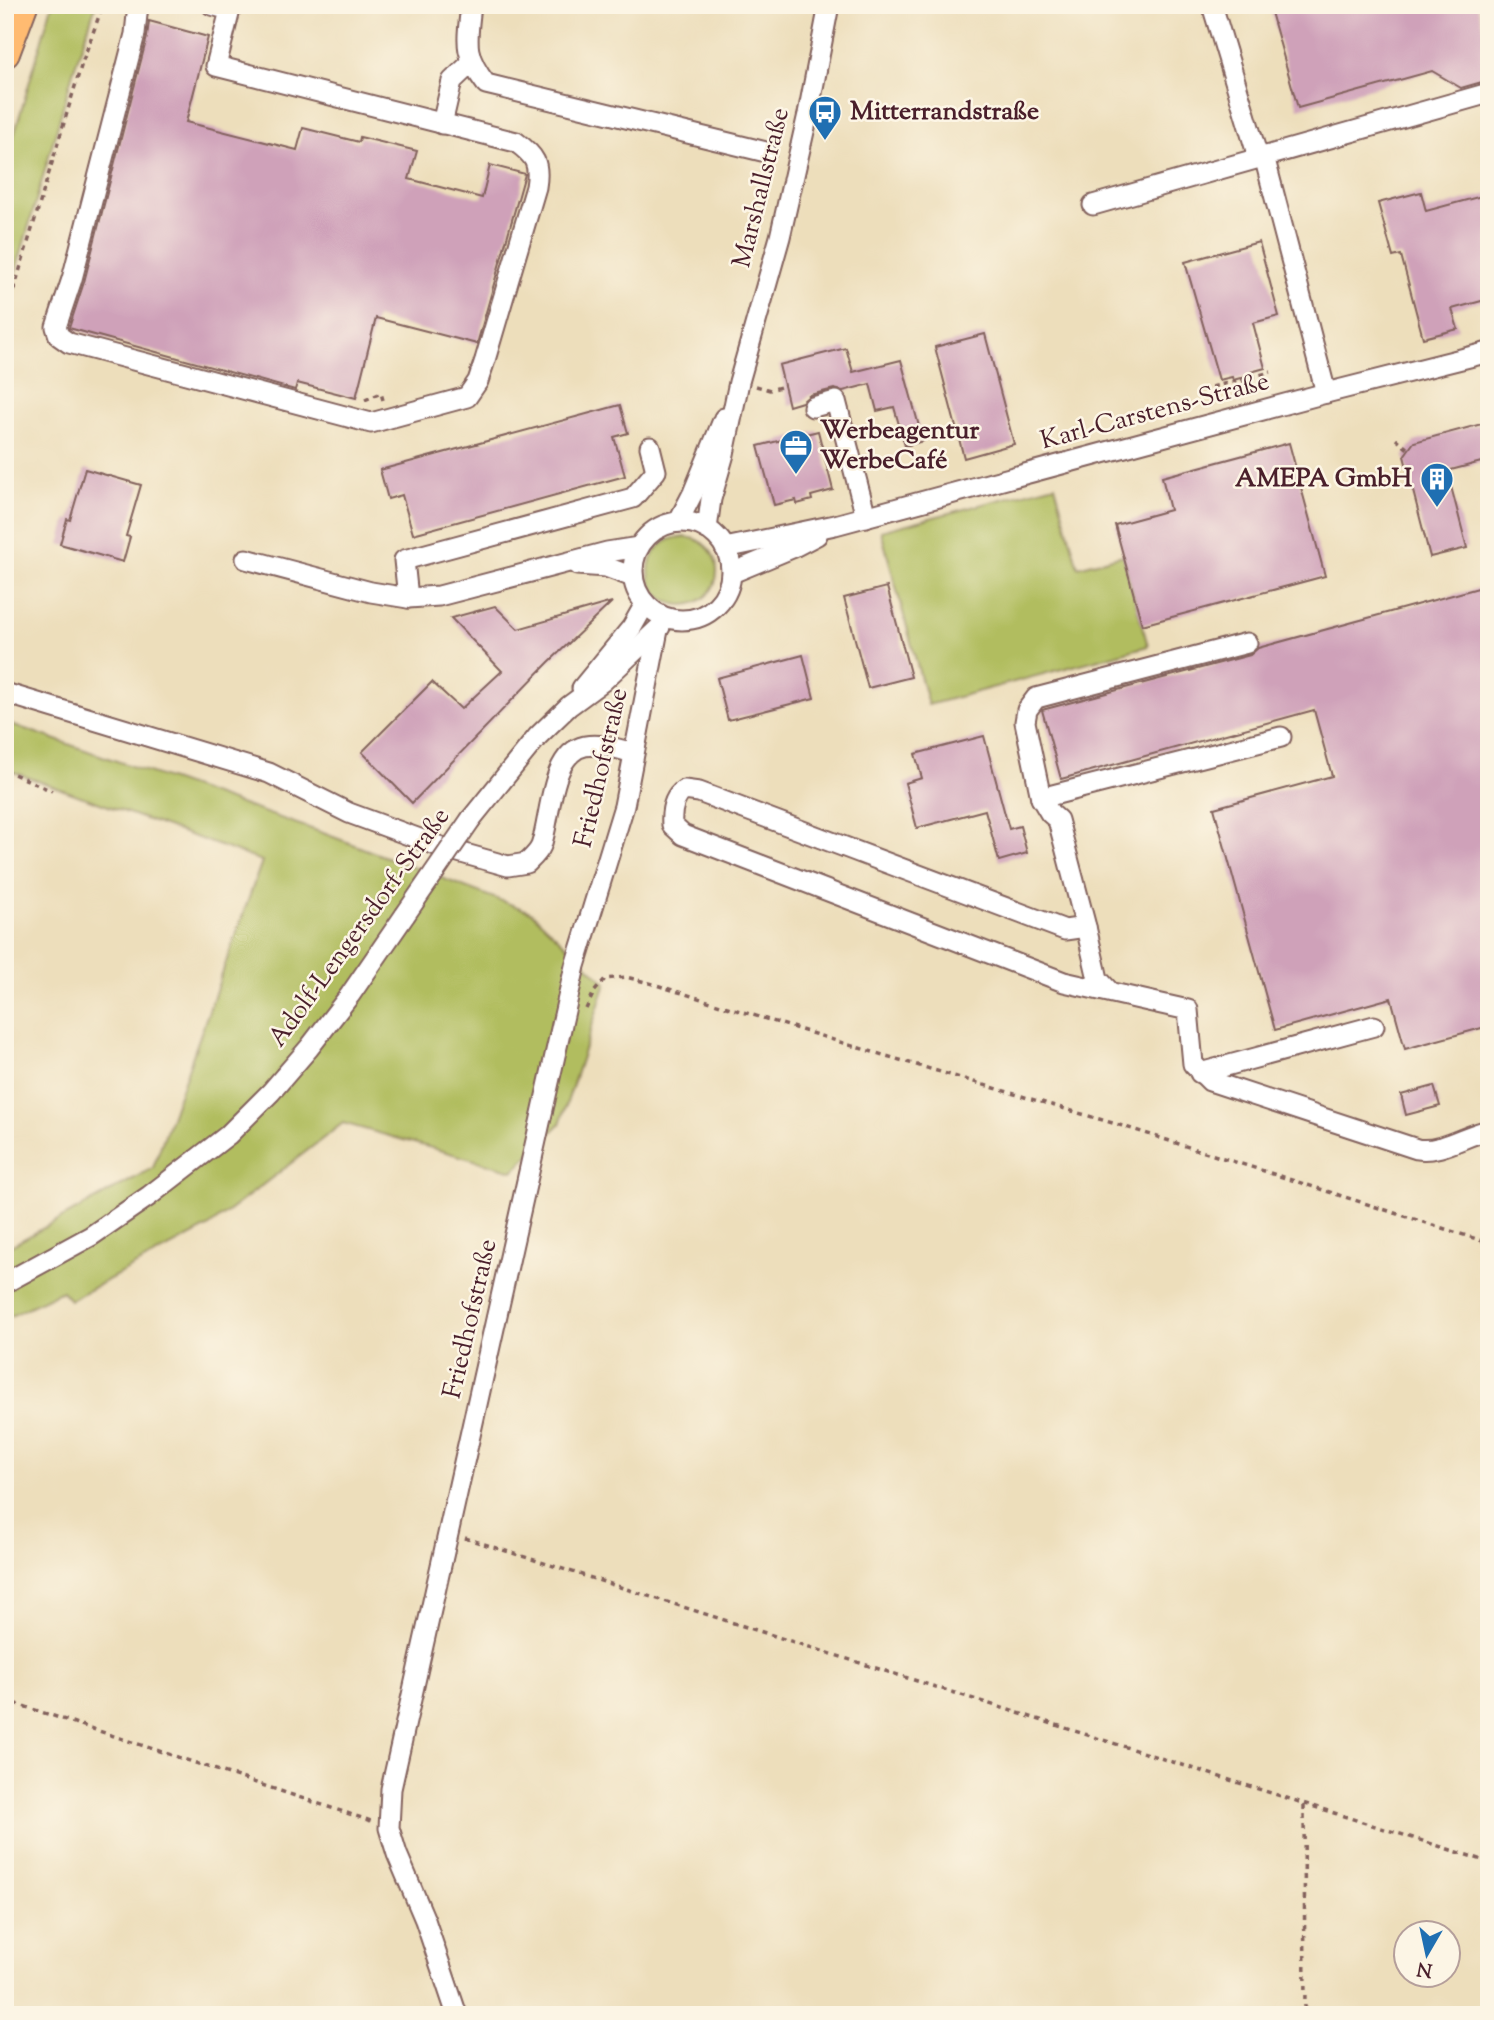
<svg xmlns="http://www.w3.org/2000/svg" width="1494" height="2020" font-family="'Sorts Mill Goudy',serif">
<rect width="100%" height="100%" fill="#fcf5e5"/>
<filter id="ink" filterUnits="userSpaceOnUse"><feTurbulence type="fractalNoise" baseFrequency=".0143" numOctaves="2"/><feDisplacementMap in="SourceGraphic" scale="14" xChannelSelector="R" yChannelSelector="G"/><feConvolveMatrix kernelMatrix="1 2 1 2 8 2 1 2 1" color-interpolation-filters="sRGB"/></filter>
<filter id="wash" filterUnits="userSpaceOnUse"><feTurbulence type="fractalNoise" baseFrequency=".00686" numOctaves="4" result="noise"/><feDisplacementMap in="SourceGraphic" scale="28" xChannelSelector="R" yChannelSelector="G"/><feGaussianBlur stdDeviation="1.57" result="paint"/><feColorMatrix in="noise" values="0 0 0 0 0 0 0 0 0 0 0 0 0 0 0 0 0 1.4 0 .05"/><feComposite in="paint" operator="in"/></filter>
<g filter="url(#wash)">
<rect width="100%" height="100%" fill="#eddebb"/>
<g fill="#b1bd5f" stroke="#7e6e45" stroke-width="2">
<path d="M52 5H96L73 72 5 309V166Z"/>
<path d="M1055 485 1078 567 1123 555 1148 646 928 705 881 531Z"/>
<circle cx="683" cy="571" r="34"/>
<path d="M5 722 323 833 531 912 606 983 560 1124 513 1171 343 1123 208 1227 70 1300 62 1291 5 1319V1249L153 1168 262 861 5 769Z"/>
</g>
<g id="blocks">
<g fill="#cfa1b9">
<path d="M1269 5H1477L1486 38H1489V80L1461 88 1432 71 1298 108Z"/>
<path d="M149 21 208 37 186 122 297 150 303 128 359 142 360 137 417 151 409 179 482 198 490 165 525 174 477 344 376 318 356 398 297 383 295 390 69 328 84 282 147 37Z"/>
<path d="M1421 192 1426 211 1489 194V299L1452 309 1458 329 1423 338 1401 255 1393 257 1378 203Z"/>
<path d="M1259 242 1279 316 1253 323 1265 368 1251 372 1252 375 1233 380 1232 377 1219 380 1185 262Z"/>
<path d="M985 334 1014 444 964 458 935 347Z"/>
<path d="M846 348 853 372 901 360 923 441 905 446 894 407 877 411 870 384 843 391 834 389 810 395 802 402 789 406 779 365Z"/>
<path d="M620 405 628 433 614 437 625 476 413 534 402 495 388 499 380 470Z"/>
<path d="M1489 422V460L1447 471 1467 548 1430 557 1404 456 1414 442Z"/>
<path d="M818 431 833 490 811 496 812 500 797 504 796 500 774 505 758 446Z"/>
<path d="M1289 443 1325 576 1142 625 1115 525 1170 510 1162 477Z"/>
<path d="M85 469 141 485 126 536 130 537 123 562 60 544 67 519 70 520Z"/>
<path d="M1489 585V1026L1405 1049 1391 998 1275 1030 1214 808 1332 776 1314 710 1061 779 1042 710 1250 655 1258 648Z"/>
<path d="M887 587 911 677 868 688 844 598Z"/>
<path d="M612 602 549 662 412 803 362 752 432 682 461 709 502 671 451 618 495 606 518 629Z"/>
<path d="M803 655 814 698 728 720 717 678Z"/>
<path d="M984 736 1009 829 1020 826 1027 853 999 861 985 810 917 828 905 783 922 778 915 754Z"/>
<path d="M1434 1086 1440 1106 1406 1115 1401 1095Z"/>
</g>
</g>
</g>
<g filter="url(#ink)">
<use href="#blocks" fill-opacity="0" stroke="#83625d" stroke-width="2"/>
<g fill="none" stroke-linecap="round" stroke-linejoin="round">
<defs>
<g id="minor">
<path d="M138 5 135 34 72 279 56 327 59 336 69 343 371 423 467 397 478 381 485 360 536 187C540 163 535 156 516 142L216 66 230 10 212 5"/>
<path d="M471 5C467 42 463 54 486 84L766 152"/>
<path d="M1212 5 1258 157"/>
<path d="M442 124 452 81 471 63"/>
<path d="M1264 156 1326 393"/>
<path d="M1093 205 1489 93"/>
<path d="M813 407 836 401 866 517"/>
<path d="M678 522 693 493 724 418"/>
<circle cx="682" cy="571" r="49"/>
<path d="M707 529 711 499 724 454 739 382 780 237 808 114 829 5"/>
<path d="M725 548 835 525 1326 393 1489 352"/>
<path d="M246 559 371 592 408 598 439 596 607 552 639 547"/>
<path d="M577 565 606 567 633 577"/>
<path d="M732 573 792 548 817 535"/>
<path d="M408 598 404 560 633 498 656 471 650 447"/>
<path d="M582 688 632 627 645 604"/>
<path d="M5 693 269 773 349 813 444 848 508 866 527 863C532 858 538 853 541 846 551 818 550 753 585 746 601 743 618 749 633 753"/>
<path d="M1041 798 1025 722 1027 710 1036 698 1247 643"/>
<path d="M471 819 538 736 569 706 603 681 660 627"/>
<path d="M1086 927 1058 820 1050 813 1041 798 1281 737"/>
<path d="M1110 992 1098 979 1086 927 1065 930 699 792 684 790C673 798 671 812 672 825L683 835 1064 982 1188 1010 1193 1064 1210 1081 1417 1149C1441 1153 1465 1135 1489 1130"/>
<path d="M1200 1073 1374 1026"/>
<path d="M5 1283 91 1236 149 1196 228 1135 271 1092 309 1048 350 995 405 915"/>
<path d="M457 2015 425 1920 397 1854 389 1828 391 1789 575 966 624 806 658 630"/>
</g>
<path id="highway" d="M5 53 23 5"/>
</defs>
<use href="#minor" stroke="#83625d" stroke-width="23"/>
<use href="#highway" stroke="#83625d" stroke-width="32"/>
<g stroke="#83625d" stroke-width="3.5" stroke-dasharray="5 5" stroke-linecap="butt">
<path d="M5 319 82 63 103 5"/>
<path d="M1243 378 1247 394"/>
<path d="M756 386 770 390 784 386"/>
<path d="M1212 387 1271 372"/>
<path d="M365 400 381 393 383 400"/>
<path d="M1396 439 1408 449"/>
<path d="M5 770 52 791"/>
<path d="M586 1009 594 992 605 979 626 977 653 984 856 1047 1126 1127 1489 1243"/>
<path d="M465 1538 1489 1862"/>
<path d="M5 1700 371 1821"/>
<path d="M1304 1805 1305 2015"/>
</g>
<use href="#minor" stroke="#fff" stroke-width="19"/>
<use href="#highway" stroke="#ffbb71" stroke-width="28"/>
<defs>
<path id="minor-bridge" d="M405 915 471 819"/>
</defs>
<use href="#minor-bridge" stroke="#83625d" stroke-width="23" stroke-linecap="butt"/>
<use href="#minor-bridge" stroke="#fff" stroke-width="19"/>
</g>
</g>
<defs>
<symbol id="bus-pin" viewBox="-11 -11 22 30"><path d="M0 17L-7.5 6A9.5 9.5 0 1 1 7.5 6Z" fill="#1f6fb2" stroke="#fcf5e5"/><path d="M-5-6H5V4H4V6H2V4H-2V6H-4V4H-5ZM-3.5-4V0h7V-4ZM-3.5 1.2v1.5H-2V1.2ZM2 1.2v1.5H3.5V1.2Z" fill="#fff"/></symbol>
<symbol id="office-pin" viewBox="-11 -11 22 30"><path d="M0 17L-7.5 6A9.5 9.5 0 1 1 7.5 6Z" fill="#1f6fb2" stroke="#fcf5e5"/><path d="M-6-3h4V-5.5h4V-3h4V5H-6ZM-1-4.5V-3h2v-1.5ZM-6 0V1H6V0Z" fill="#fff"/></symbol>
<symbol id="building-pin" viewBox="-11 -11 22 30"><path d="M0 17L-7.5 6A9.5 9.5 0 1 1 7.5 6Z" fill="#1f6fb2" stroke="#fcf5e5"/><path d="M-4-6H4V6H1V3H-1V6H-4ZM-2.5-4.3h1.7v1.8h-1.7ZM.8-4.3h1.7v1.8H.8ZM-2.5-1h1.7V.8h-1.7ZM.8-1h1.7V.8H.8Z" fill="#fff"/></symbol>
</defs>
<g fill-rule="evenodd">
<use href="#bus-pin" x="806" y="93" width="38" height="52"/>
<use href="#office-pin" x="777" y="427" width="38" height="52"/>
<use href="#building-pin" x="1418" y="460" width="38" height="52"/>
</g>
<g text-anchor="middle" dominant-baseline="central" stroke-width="5" stroke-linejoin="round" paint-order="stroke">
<g font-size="26" font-weight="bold" fill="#4a1f2b" stroke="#fcf5e5" text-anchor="start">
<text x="850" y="112">Mitterrandstraße</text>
<text x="820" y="431">Werbeagentur<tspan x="820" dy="30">WerbeCafé</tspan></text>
<text x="1412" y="479" text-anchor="end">AMEPA GmbH</text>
</g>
<g font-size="26" fill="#4a1f2b" stroke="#fcf5e5">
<text transform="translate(762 188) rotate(-76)">Marshallstraße</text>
<text transform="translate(1155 412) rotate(-15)">Karl-Carstens-Straße</text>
<text transform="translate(602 768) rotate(-77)">Friedhofstraße</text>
<text transform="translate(360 928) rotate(-54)">Adolf-Lengersdorf-Straße</text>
<text transform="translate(471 1319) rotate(-77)">Friedhofstraße</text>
</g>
</g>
<rect width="1494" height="2020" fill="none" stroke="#fcf5e5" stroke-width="28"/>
<g transform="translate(1427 1954) rotate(189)"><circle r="33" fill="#fcf5e5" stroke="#b59f9b" stroke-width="2"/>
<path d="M0-5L12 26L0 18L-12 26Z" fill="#1f6fb2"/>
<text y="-10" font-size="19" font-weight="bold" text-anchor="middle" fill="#4a1f2b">N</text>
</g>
</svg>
